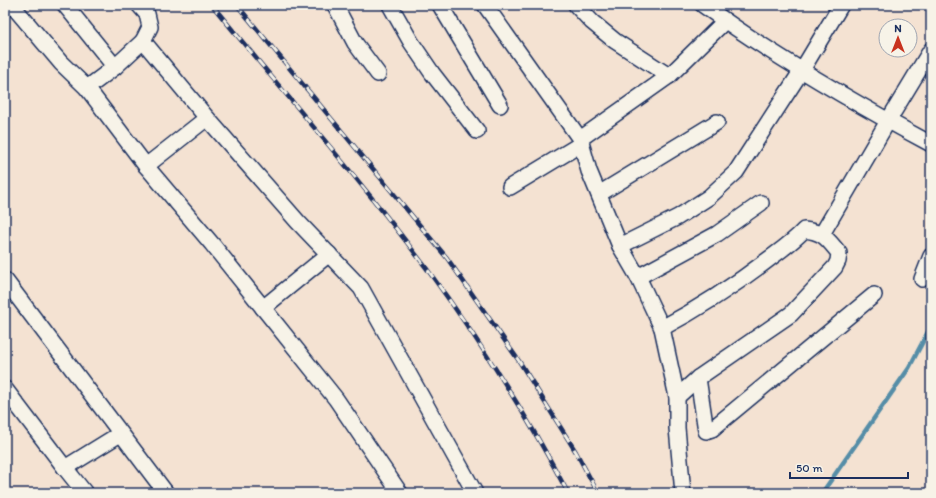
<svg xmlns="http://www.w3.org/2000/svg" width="936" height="498" font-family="Itim,sans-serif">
<rect width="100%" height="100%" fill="#f4e2d2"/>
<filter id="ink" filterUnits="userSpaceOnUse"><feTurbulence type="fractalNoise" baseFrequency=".025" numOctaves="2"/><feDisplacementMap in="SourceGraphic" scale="8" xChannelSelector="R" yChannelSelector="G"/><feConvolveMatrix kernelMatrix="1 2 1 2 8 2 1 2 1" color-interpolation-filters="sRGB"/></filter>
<g filter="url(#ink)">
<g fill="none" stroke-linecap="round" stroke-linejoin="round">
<path stroke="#558da7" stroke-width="4.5" d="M822 493 909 368 931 326"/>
<defs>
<g id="minor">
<path d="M12 5 61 63 87 88 115 67 143 41"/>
<path d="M65 5 115 67"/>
<path d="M139 5 147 14 150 27 143 41 207 118 298 222 361 288 475 493"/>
<path d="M335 5 355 43 378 74"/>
<path d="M390 5 411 42 432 73 477 131"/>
<path d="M440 5 500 105"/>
<path d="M485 5 580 139 589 171 620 246 638 277 662 328 677 397V428L683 493"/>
<path d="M576 5 592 22 615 41 669 76"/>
<path d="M703 5C775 57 852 102 931 144"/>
<path d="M87 88 146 166 212 244 336 399 400 493"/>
<path d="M580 139 669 76 725 21"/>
<path d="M146 166 207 118"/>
<path d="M510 187 581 144"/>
<path d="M599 194 717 122"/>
<path d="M822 234 888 121 931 50"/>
<path d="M620 246 678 217 709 197 736 172 802 70 841 5"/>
<path d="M638 277 717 234 761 203"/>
<path d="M922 279 931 256"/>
<path d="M5 280 166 493"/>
<path d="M263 308 329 254"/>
<path d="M662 328C700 308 735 285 769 259 781 250 794 241 804 230 824 232 827 239 839 253L838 261 835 267 791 314 698 378 677 397"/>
<path d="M698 378 706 431 712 429 874 295"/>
<path d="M5 389 65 468 85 493"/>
<path d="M65 468 120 434"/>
</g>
</defs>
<use href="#minor" stroke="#1b2f5e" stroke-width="18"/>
<use href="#minor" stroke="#f7f3e8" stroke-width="15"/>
<defs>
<g id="rail">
<path d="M212 5C284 93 359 178 427 269 479 340 527 415 568 493"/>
<path d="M237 5 447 258 519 361 576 452 598 493"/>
</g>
</defs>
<use href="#rail" stroke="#1b2f5e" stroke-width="4.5"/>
<use href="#rail" stroke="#f7f3e8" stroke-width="3" stroke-dasharray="9" stroke-linecap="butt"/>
</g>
</g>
<rect width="936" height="498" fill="none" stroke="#f7f3e8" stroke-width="20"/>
<rect x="10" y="10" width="916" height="478" fill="none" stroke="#1b2f5e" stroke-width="1.5" filter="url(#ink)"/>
<g transform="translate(898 38)"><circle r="19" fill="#f7f3e8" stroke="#9fa5b1"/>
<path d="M0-3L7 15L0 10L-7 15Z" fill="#c8321e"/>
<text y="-6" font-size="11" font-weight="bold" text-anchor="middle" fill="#1b2f5e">N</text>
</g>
<path d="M790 472v6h118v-6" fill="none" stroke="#1b2f5e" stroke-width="2"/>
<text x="796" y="472" font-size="12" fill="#1b2f5e" stroke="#f7f3e8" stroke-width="3" paint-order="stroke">50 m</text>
</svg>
